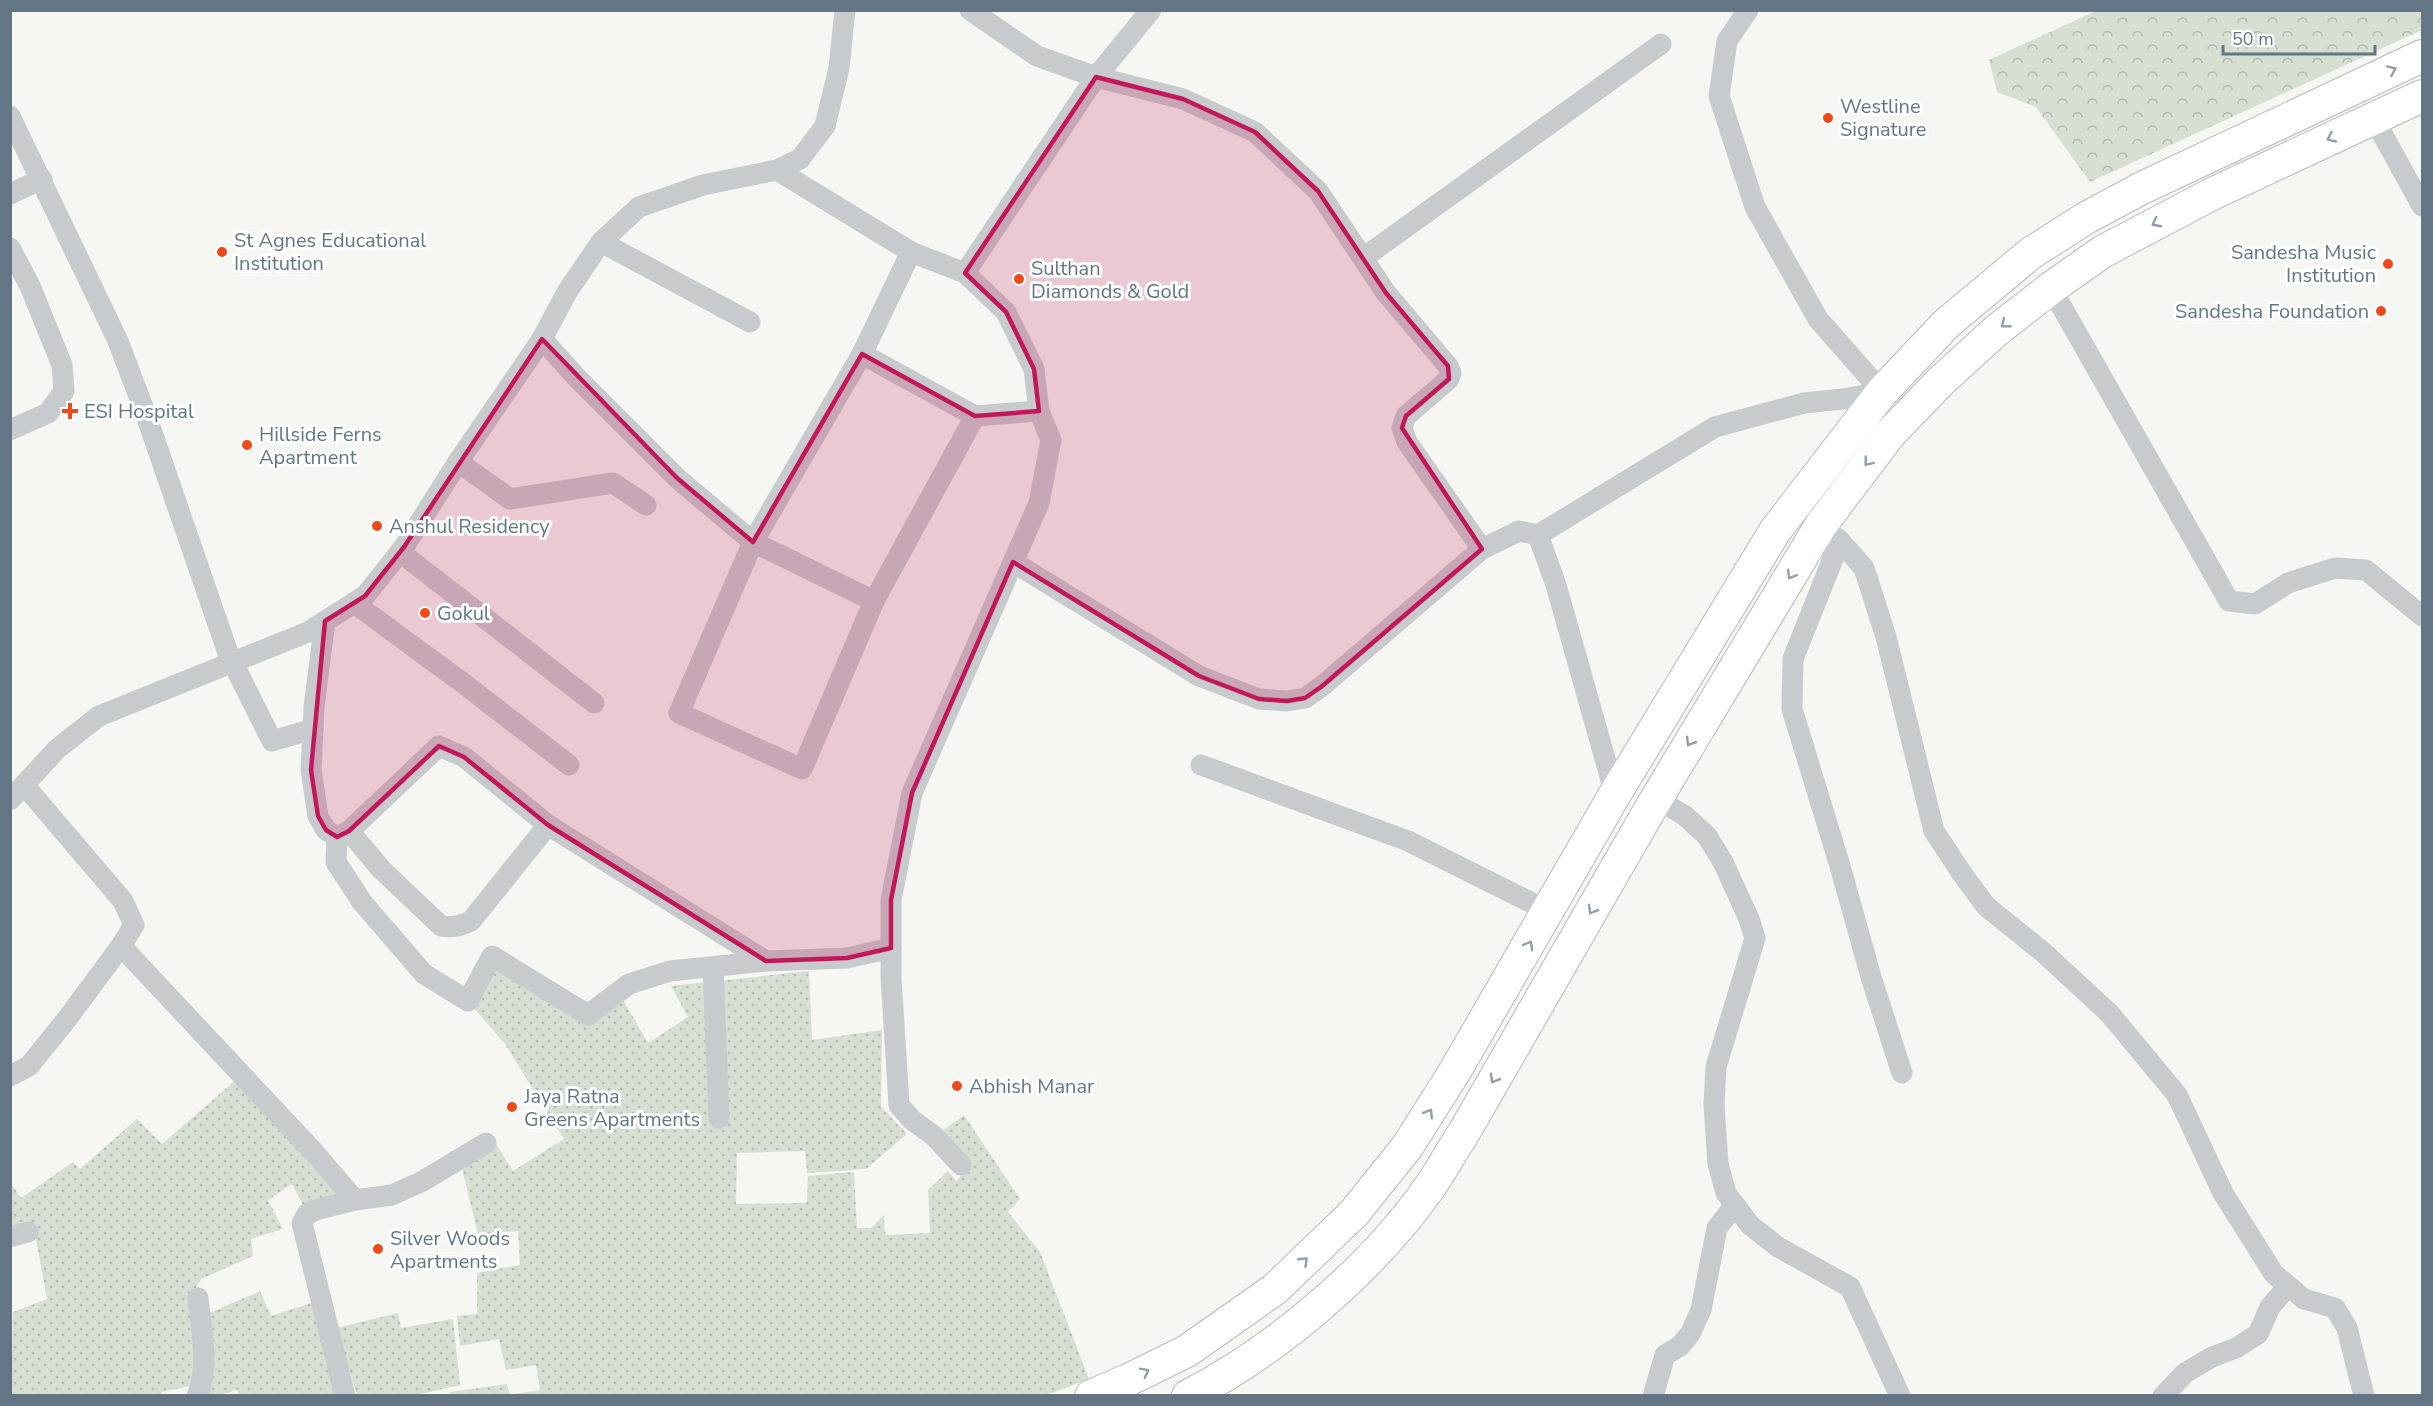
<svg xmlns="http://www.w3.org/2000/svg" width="2433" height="1406" font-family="'Nunito Sans',sans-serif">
<defs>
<pattern id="grass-dots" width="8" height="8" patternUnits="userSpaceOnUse" patternTransform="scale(1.5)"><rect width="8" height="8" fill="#d7ded2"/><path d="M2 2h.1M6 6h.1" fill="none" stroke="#b2b9b0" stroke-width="1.8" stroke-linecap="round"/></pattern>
<pattern id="forest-crowns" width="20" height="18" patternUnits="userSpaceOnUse" patternTransform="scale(1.5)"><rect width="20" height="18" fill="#d7ded2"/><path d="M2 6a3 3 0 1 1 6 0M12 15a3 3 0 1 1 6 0" fill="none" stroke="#b2b9b0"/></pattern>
</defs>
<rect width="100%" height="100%" fill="#f6f6f2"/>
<g fill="url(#grass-dots)">
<path d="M494 963 588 1021 623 1000 648 1043 688 1017 671 986 809 971 812 1040 882 1030 881 1107 907 1134 866 1169 807 1173 805 1151 737 1153 736 1204 807 1203 808 1176 854 1172 857 1228H871L884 1215 885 1235 930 1233 928 1190 948 1171 956 1181 970 1167 942 1131 964 1115 1020 1199 1008 1212 1040 1252 1089 1379 1044 1396H451L450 1392 507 1384 510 1395 540 1390 536 1365 506 1370 499 1339 460 1346 457 1316 477 1314V1273L520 1265 518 1231 478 1234 461 1165 496 1144 513 1171 564 1139 505 1044 472 1006Z"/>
<path d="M238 1078 343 1195 305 1209 292 1184 268 1200 283 1229 251 1239 253 1256 201 1279 192 1295 195 1385 162 1392 161 1395 11 1396 13 1312 47 1299 36 1239 29 1221 11 1227 10 1182 21 1198 73 1162 80 1169 137 1119 162 1144Z"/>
<path d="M260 1291 271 1316 317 1301 343 1395H238L237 1389C224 1395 217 1397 203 1392V1316Z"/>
<path d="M398 1313 401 1328 453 1319 460 1385 416 1395H357L336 1328Z"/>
</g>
<path fill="url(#forest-crowns)" d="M2098 10 2422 11V30L2090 182 2036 107 1997 92 1989 60Z"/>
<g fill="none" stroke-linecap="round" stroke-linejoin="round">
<defs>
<g id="highway">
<path d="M1091 1396 1128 1380 1187 1351 1275 1289 1354 1213 1407 1147 1455 1071 1615 794 1775 531 1882 392 1946 324 2031 253 2086 218 2142 188 2422 56"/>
<path d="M1188 1396C1276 1351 1372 1269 1429 1188 1441 1171 1451 1152 1463 1134L1652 806 1821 525 1889 435 1940 382 1997 330 2051 288 2102 252 2212 194 2422 96"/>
</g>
</defs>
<use href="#highway" stroke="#b7bbbe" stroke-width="34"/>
<g stroke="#c8cbce" stroke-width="21">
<path d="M970 10 1037 56 1096 77 1183 99 1255 132 1318 191 1386 293 1448 366 1451 373 1449 379 1406 416 1402 428 1407 442 1482 549 1519 531 1538 535 1556 585 1615 794"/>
<path d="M1748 10 1727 41 1719 96 1755 207 1818 319 1882 392"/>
<path d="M10 116 118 341 146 415 228 653 272 741 313 729"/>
<path d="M2374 119 2422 206"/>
<path d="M777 170 911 252 965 273 1006 312 1034 369 1039 411 1051 440 1039 503 912 793 891 900V977L899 1105 912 1120 934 1136 961 1165"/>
<path d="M10 194 42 179"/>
<path d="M601 242 750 322"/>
<path d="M10 248 30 286 62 365 64 391 48 413 10 430"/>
<path d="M911 252 862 354 753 542 679 713 802 769 874 601 975 416 1039 411"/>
<path d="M1363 258 1661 44"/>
<path d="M965 273 1096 77 1151 10"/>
<path d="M2051 288 2229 601 2255 604 2288 583 2335 568 2366 570 2422 616"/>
<path d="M542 339 578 379 677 478 753 542 874 601"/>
<path d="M862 354 975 416"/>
<path d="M458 462 510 499 613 483 646 505"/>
<path d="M1821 525 1840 541 1864 568 1886 637 1934 831 1963 875 1986 906 2044 953 2110 1014 2177 1095 2223 1193 2274 1274 2304 1299 2335 1308 2347 1328 2364 1396"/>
<path d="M1538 535 1715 427 1804 403 1843 399 1882 392"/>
<path d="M1840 541 1793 659 1792 709 1840 866 1871 977 1902 1073"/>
<path d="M400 552 594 703"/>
<path d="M1013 562 1199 676 1259 699 1287 701 1305 698 1321 687 1482 549"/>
<path d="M354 603 463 683 569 765"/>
<path d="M325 621 314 707 311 770 318 816 326 830 337 837 349 831 439 746 464 757 548 825 766 961 847 958 891 948"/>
<path d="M1201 765 1408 841 1548 911"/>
<path d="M1656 799 1684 815 1707 836 1723 862 1749 919 1755 938 1716 1067 1714 1104 1718 1164 1726 1193 1750 1225 1778 1247 1850 1287 1900 1396"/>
<path d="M10 800 57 749 99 716 308 632 365 596 404 547 458 462 542 339 567 292 601 242 639 207 703 185 777 170 800 159 825 126 839 68 845 10"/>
<path d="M349 831 381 869 441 926C452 928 461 926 471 921L548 825"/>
<path d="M337 837 336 862 362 902 424 974 468 1001 492 956 588 1015 629 984 670 971 766 961"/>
<path d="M121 946 313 1151 355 1200 392 1195 423 1181 486 1143"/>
<path d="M713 967 719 1118"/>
<path d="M10 1076 29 1066 67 1019 121 946 134 925 123 901 25 786"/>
<path d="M10 1237 28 1232"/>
<path d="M197 1396C210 1367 201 1328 198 1298"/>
<path d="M345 1396 302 1223 307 1214 315 1210 355 1200"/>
<path d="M1653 1396 1665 1355 1680 1346 1690 1334 1701 1310 1717 1228 1735 1205"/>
<path d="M2163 1396 2185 1373 2212 1357 2236 1348 2258 1334 2270 1307 2288 1286"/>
</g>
<use href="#highway" stroke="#fff" stroke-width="32"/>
</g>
<defs><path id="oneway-chevron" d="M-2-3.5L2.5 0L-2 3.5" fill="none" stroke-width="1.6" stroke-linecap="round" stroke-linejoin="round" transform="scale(1.5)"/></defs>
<g stroke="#929faa">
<use href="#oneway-chevron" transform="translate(2392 70) rotate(-24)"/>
<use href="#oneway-chevron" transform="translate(2331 138) rotate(155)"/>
<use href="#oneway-chevron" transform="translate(2156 223) rotate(152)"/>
<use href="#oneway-chevron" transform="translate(2005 324) rotate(141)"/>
<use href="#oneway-chevron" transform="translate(1868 462) rotate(128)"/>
<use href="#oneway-chevron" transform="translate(1791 575) rotate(121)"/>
<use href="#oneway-chevron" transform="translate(1690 742) rotate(121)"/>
<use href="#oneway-chevron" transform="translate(1592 910) rotate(120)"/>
<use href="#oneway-chevron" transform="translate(1529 945) rotate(-60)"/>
<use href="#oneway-chevron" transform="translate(1494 1079) rotate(120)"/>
<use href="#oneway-chevron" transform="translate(1429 1113) rotate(-58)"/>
<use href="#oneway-chevron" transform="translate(1304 1261) rotate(-44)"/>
<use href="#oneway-chevron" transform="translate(1145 1372) rotate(-27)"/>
</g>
<path fill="#c2185b" fill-opacity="0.2" stroke="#c2185b" stroke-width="4.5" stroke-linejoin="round" d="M1096 77 1183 99 1255 132 1318 191 1386 293 1448 366 1449 379 1406 416 1402 428 1482 549 1321 687 1305 698 1287 701 1259 699 1199 676 1013 562 912 793 891 900V948L847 958 766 961 548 825 464 757 439 746 349 831 337 837 326 830 318 816 311 770 325 621 365 596 404 547 542 339 677 478 753 542 862 354 975 416 1039 411 1034 369 1006 312 965 273Z"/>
<g fill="#ee4a19" stroke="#fff" stroke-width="2">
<circle cx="1828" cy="118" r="6"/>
<circle cx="222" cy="252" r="6"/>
<circle cx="2388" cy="264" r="6"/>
<circle cx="1019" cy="279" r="6"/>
<circle cx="2381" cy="311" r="6"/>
<path d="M67 402h6v6h6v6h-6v6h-6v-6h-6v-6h6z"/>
<circle cx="247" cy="445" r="6"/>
<circle cx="377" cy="526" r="6"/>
<circle cx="425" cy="613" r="6"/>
<circle cx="957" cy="1086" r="6"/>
<circle cx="512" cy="1107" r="6"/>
<circle cx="378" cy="1249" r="6"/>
</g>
<g text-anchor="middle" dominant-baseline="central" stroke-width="6" stroke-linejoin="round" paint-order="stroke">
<g font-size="20" fill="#637685" stroke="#fff" text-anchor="start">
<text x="1840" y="106">Westline<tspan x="1840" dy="23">Signature</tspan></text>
<text x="234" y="240">St Agnes Educational<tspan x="234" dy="23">Institution</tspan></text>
<text x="2376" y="252" text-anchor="end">Sandesha Music<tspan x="2376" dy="23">Institution</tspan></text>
<text x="1031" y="268">Sulthan<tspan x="1031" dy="23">Diamonds &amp; Gold</tspan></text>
<text x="2369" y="311" text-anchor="end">Sandesha Foundation</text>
<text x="84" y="411">ESI Hospital</text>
<text x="259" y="434">Hillside Ferns<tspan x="259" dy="23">Apartment</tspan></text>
<text x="389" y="526">Anshul Residency</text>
<text x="437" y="613">Gokul</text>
<text x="969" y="1086">Abhish Manar</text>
<text x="524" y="1096">Jaya Ratna<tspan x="524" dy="23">Greens Apartments</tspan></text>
<text x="390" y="1238">Silver Woods<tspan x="390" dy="23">Apartments</tspan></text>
</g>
</g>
<rect width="2433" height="1406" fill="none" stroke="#637685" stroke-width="24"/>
<path d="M2223 45v9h152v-9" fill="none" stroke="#637685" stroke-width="3"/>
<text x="2232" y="45" font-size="18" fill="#637685" stroke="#ffffff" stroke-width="4.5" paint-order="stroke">50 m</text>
</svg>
